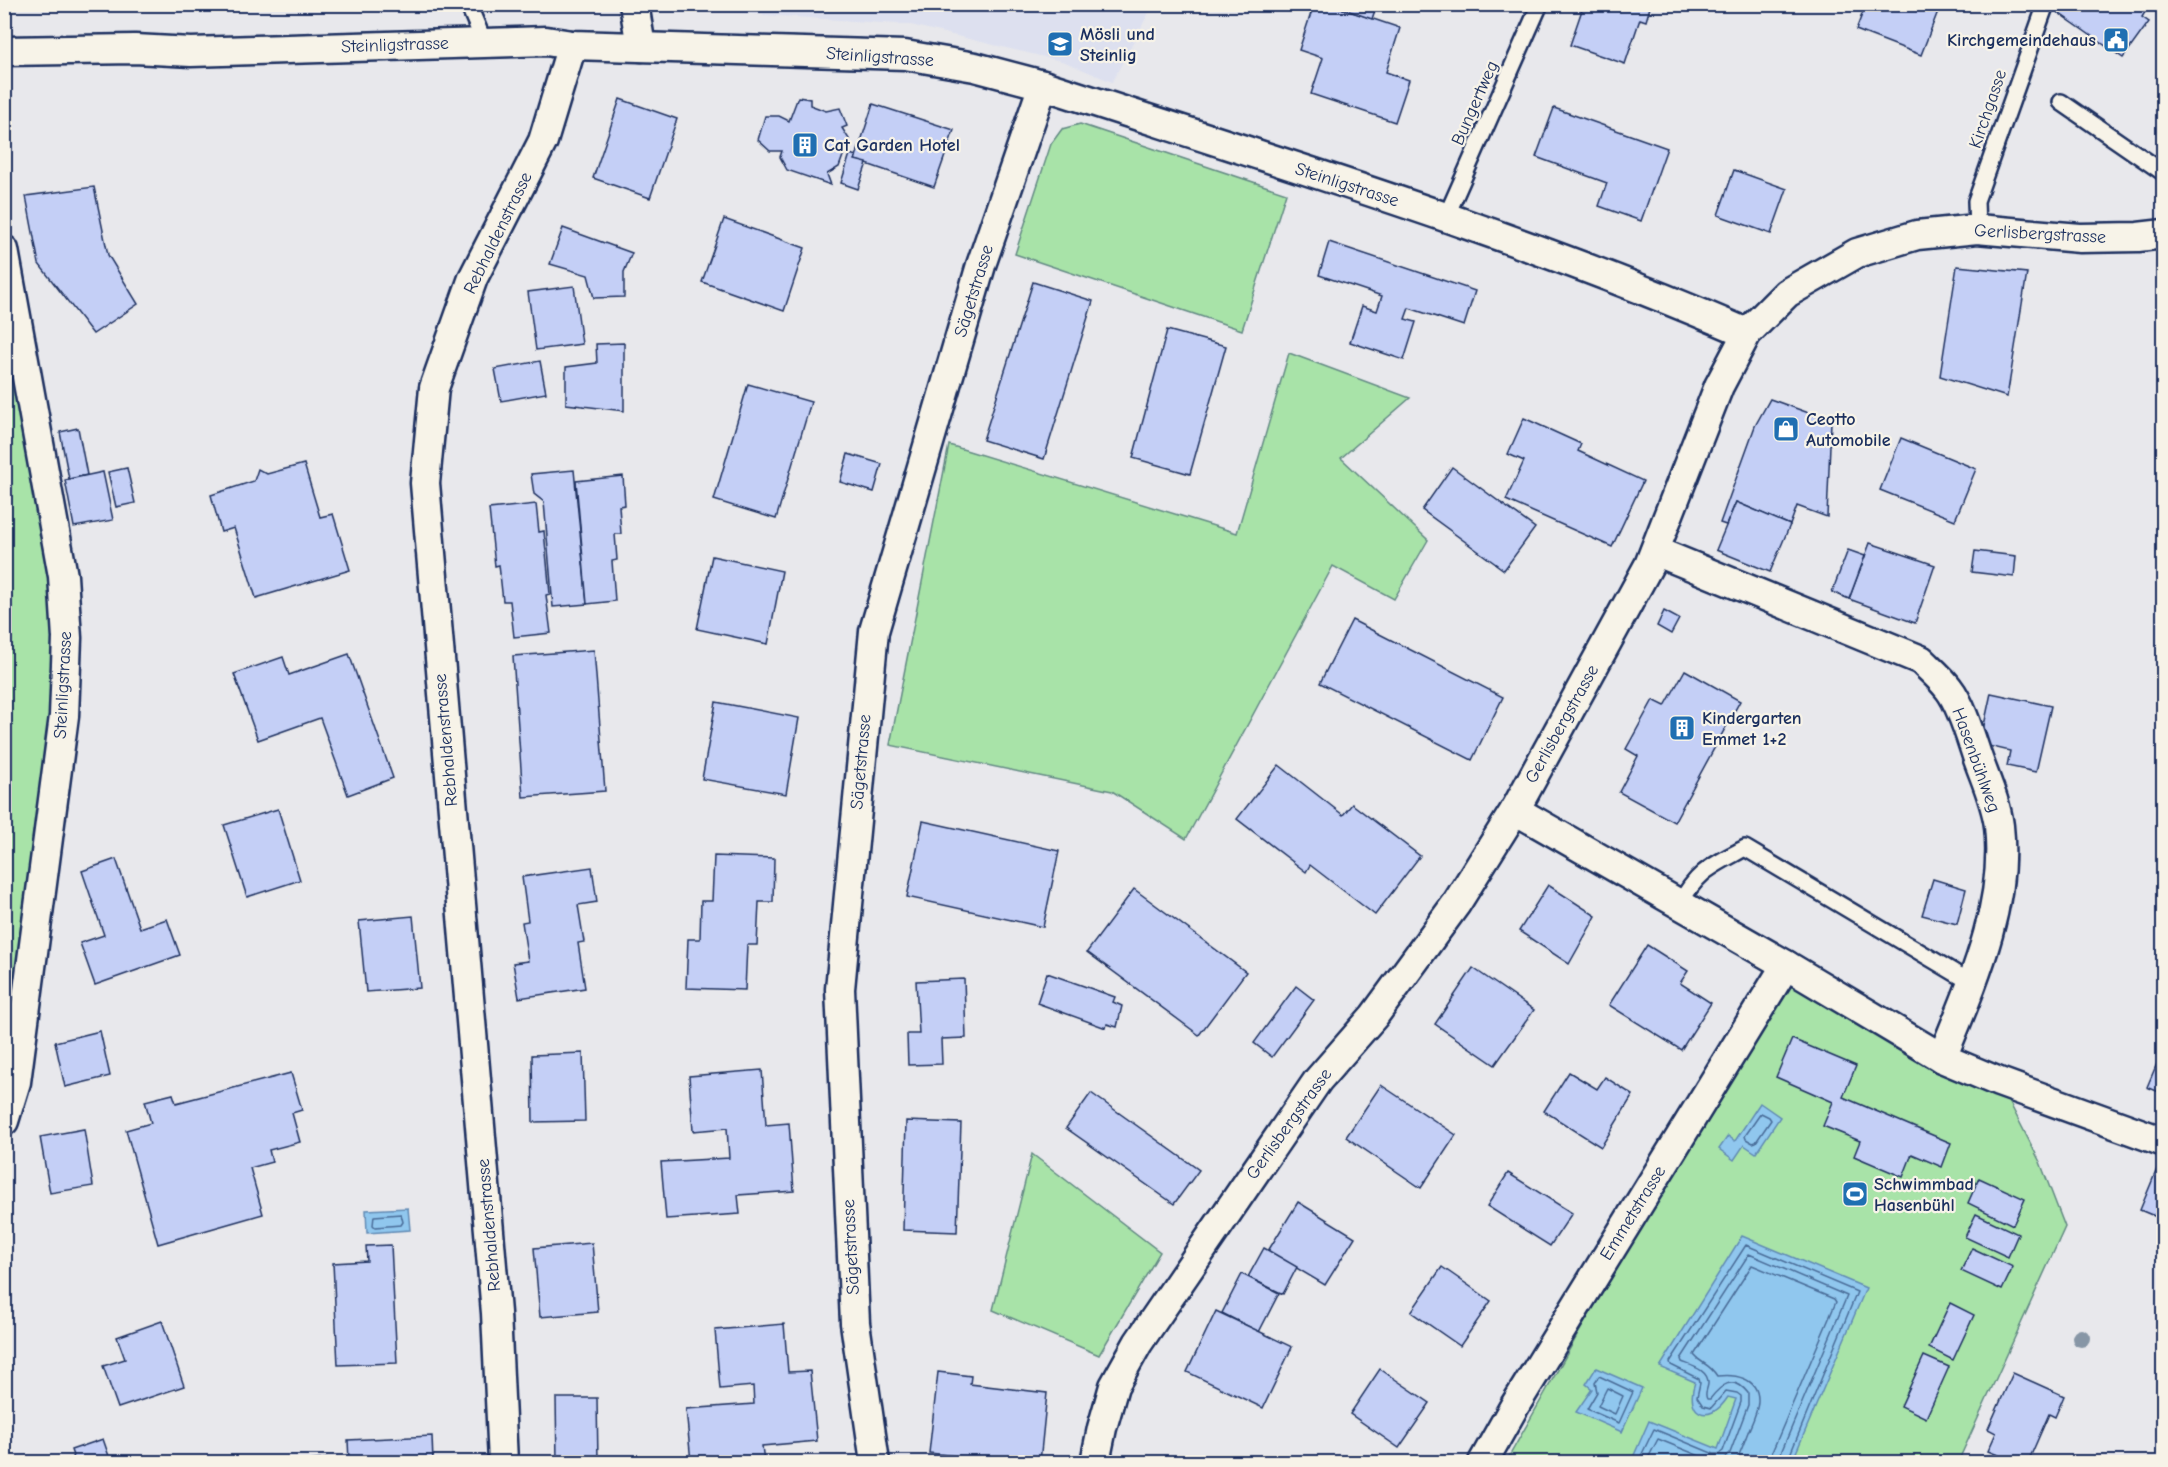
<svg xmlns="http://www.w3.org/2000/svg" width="2168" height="1467" font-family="'Comic Neue',sans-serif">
<rect width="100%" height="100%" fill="#e8e8ec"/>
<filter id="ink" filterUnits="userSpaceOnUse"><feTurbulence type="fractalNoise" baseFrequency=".0167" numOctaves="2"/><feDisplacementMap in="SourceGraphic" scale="12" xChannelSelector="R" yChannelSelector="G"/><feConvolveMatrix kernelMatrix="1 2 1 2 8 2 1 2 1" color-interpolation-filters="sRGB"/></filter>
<g filter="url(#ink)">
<path fill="#dde0ef" d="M663 5H1153L1112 82 1065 62 911 25 664 8Z"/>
<g fill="#a8e3a8" stroke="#628983" stroke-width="1.5">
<path d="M1080 124 1286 193 1242 330 1015 254 1051 144 1062 129Z"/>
<path d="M4 250 63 576 64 716 4 1121Z"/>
<path d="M1289 353 1410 398 1341 458 1428 540 1394 599 1333 566 1186 839 1112 791 890 745 949 445 1237 533Z"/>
<path d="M1786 965 1999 1082 2040 1162 2065 1227 1958 1462H1506Z"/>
<path d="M1032 1154 1160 1252 1099 1355 993 1310Z"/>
</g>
<g fill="#90c7ee" stroke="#618ab4" stroke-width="1.5">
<path d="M1760 1103 1780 1117 1756 1153 1744 1145 1734 1160 1719 1149 1728 1136 1735 1141Z"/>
<path d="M408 1208 410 1230 367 1233 366 1210Z"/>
<path d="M1742 1236 1866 1288 1792 1462H1631L1649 1421 1718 1449 1736 1399 1728 1397C1708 1428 1684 1412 1695 1382L1660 1367Z"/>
<path d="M1596 1368 1642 1388 1622 1432 1576 1412 1592 1389 1586 1384Z"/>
</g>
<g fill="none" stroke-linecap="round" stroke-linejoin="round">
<g stroke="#4a6c98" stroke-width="1.5">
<path d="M1761 1113 1769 1117 1771 1120 1756 1142 1753 1143 1746 1139 1745 1136Z"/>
<path d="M401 1214 403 1222 401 1225 375 1227 373 1225 374 1216Z"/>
<path d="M1599 1376 1633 1392 1619 1423 1587 1409 1597 1392 1595 1382Z"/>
<path d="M1607 1388 1623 1396 1615 1414 1598 1406Z"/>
<path d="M1638 1462 1654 1429 1714 1454H1719L1723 1451 1741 1402V1396L1737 1393 1726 1391 1711 1408 1703 1406 1697 1397 1700 1383 1699 1379 1671 1365 1670 1362 1746 1245 1857 1292 1787 1462"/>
<path d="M1646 1462 1658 1439 1712 1461H1723L1730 1453 1748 1405V1393C1733 1374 1721 1385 1710 1399H1707C1704 1393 1707 1391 1708 1384 1709 1370 1692 1366 1682 1362L1681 1359 1749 1254 1847 1296 1780 1455 1779 1462"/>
<path d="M1735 1462C1741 1453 1744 1442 1748 1432 1752 1423 1758 1411 1758 1401 1759 1377 1734 1374 1717 1376 1709 1363 1701 1364 1694 1355L1752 1265 1834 1299 1836 1302 1772 1452 1770 1462"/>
</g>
</g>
<g fill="#c4cff6" stroke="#1b2f5e" stroke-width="1.5">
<path d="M1314 4H1329L1400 28 1386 72 1409 80 1395 122 1311 94 1323 58 1299 50Z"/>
<path d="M1329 4H1377L1372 19Z"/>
<path d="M1584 4H1651L1646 21 1640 19 1625 64 1570 45Z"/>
<path d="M1866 4 1940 6 1921 55 1856 30Z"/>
<path d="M2056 4H2150L2142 17 2149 22 2123 58 2053 9Z"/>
<path d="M798 97 810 99V105L826 111 840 108 847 126 842 128 849 139 839 167 827 174 831 185 787 170 780 157 782 151H770L758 140 765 116H779L789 121Z"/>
<path d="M620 99 677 119 650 198 593 178Z"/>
<path d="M873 104 954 130 934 187 855 160Z"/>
<path d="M1554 108 1667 148 1641 221 1599 206 1607 183 1536 157Z"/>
<path d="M850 154 856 156 855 160 867 163 858 189 841 183Z"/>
<path d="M1734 170 1787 189 1771 234 1718 215Z"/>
<path d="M94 187 108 255 138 304 93 334 39 264 26 196Z"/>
<path d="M724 219 805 248 784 311 702 282Z"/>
<path d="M563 228 632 253 624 272V297L594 298 588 275 550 264Z"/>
<path d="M1329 242 1475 291 1464 326 1409 308 1405 319 1416 322 1404 360 1350 342 1362 306 1377 311 1382 296 1319 275Z"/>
<path d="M1957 266 2027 273 2007 397 1940 376Z"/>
<path d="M1033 282 1093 301 1044 459 983 440Z"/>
<path d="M574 286 582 344 536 350 528 292Z"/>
<path d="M1167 330 1226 346 1190 474 1133 458Z"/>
<path d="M624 343V411L566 404V367L597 363 596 344Z"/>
<path d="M540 361 546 393 501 401 495 369Z"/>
<path d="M748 384 811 402 776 519 714 500Z"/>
<path d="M1770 399 1831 421 1827 517 1797 506 1790 525 1736 502 1726 525 1720 523 1755 426Z"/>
<path d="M1524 418 1581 444 1578 451 1643 481 1612 547 1506 500 1524 461 1508 454Z"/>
<path d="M78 428 87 475 69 479 60 432Z"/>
<path d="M1901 438 1976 469 1955 520 1880 490Z"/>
<path d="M848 454 882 464 874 492 840 482Z"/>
<path d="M304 464 320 517 333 514 350 570 256 598 234 528 221 532 211 495 254 481 258 469 267 474Z"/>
<path d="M1452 467 1535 528 1504 570 1422 510Z"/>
<path d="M127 468 135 503 116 507 108 472Z"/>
<path d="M574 470 587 604 553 607 544 502 534 494 531 474Z"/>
<path d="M103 472 113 520 74 527 65 480Z"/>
<path d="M623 476 625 505 619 506 621 534H615L617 560 612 561 615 601 587 604 576 481Z"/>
<path d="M1736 502 1790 525 1770 572 1716 550Z"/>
<path d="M536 504 539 532 544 531 550 594 546 595 551 633 514 637 510 601H503L499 565 495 566 489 509Z"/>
<path d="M1870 543 1935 565 1915 623 1849 599Z"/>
<path d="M1848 550 1865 556 1849 599 1832 592Z"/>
<path d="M1975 551 2016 556 2014 577 1972 572Z"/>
<path d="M712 556 782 571 768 644 697 629Z"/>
<path d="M1664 611 1679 619 1671 634 1657 626Z"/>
<path d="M1352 620 1503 697 1472 760 1320 683Z"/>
<path d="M594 650 605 791 523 797 513 656Z"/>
<path d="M349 654 393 778 348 795 320 718 258 740 234 674 283 657 289 675Z"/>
<path d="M1685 670 1740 701 1674 822 1619 792 1638 756 1626 749 1653 700 1665 706Z"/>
<path d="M1991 693 2051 706 2036 772 2007 766 2010 751 1980 744Z"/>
<path d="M716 702 799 718 786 794 702 779Z"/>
<path d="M1279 765 1343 815 1352 804 1420 856 1375 915 1310 865 1306 872 1237 819Z"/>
<path d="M278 809 300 880 247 897 224 825Z"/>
<path d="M923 821 1059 851 1043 927 907 897Z"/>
<path d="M714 856 774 858 773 902H759L757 945H747L745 990 686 988 688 939H700L701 901H712Z"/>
<path d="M116 859 140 928 167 919 180 955 95 985 80 943 104 935 82 871Z"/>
<path d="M592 867 597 902 578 905 584 942 578 943 585 988 519 998 513 963 528 961 522 922 528 921 522 877Z"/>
<path d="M1933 879 1966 889 1957 924 1922 915Z"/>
<path d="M1548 885 1596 916 1569 964 1519 931Z"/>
<path d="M1134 889 1246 972 1199 1035 1087 952Z"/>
<path d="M413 916 420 988 366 992 359 921Z"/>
<path d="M1647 945 1688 971 1680 983 1711 1003 1681 1050 1609 1005Z"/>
<path d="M1473 968 1534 1010 1495 1065 1435 1024Z"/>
<path d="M1047 973 1115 997 1113 1002 1122 1006 1117 1027 1107 1024 1106 1028 1037 1003Z"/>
<path d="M964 979 966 1038 941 1039 942 1064 908 1065 907 1034H919L916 981Z"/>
<path d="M1296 986 1314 1000 1272 1057 1254 1043Z"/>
<path d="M100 1031 110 1076 65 1087 55 1042Z"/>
<path d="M1792 1039 1856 1066 1843 1097 1951 1143 1942 1167 1912 1154 1903 1177 1854 1156 1860 1141 1823 1126 1833 1102 1776 1077Z"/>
<path d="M2164 1047V1094L2147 1087Z"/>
<path d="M583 1053 585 1121 533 1122 532 1055Z"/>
<path d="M762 1070 766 1125 789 1123 794 1191 738 1195 740 1214 666 1219 661 1162 729 1158 727 1128 693 1131 689 1076Z"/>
<path d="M1569 1072 1597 1089 1605 1077 1633 1095 1601 1147 1544 1111Z"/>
<path d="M291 1073 302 1110 292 1113 300 1142 269 1150 272 1162 250 1168 263 1214 158 1244 126 1130 151 1123 145 1101 173 1094 176 1103Z"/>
<path d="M1381 1085 1456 1135 1421 1188 1346 1137Z"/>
<path d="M1091 1093 1199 1170 1174 1204 1066 1128Z"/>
<path d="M906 1121 961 1123 957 1232 903 1230Z"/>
<path d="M84 1129 93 1186 50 1193 40 1137Z"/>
<path d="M2157 1169 2164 1171V1220L2140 1210Z"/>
<path d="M1508 1173 1572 1213 1550 1246 1487 1206Z"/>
<path d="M1979 1178 2025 1199 2013 1225 1968 1203Z"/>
<path d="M1298 1202 1355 1237 1325 1285 1268 1251Z"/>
<path d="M1976 1214 2018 1234 2008 1257 1965 1237Z"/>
<path d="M592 1243 598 1312 540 1317 534 1248Z"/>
<path d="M391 1245 397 1363 338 1365 333 1263 367 1261 366 1246Z"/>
<path d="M1264 1248 1297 1267 1283 1294 1248 1277Z"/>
<path d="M1972 1248 2013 1267 2002 1290 1961 1271Z"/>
<path d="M1442 1267 1491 1301 1460 1346 1411 1312Z"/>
<path d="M1242 1274 1279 1293 1259 1332 1222 1313Z"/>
<path d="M1950 1303 1974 1315 1953 1360 1929 1348Z"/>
<path d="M1216 1311 1292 1347 1263 1408 1187 1372Z"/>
<path d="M162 1321 184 1386 118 1408 103 1366 125 1359 117 1337Z"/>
<path d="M784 1324 788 1372 810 1371 817 1441 762 1446 764 1461 691 1462 686 1409 754 1404 753 1386 720 1389 715 1330Z"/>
<path d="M1924 1356 1949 1367 1926 1418 1901 1406Z"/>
<path d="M1380 1369 1430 1403 1399 1448 1350 1414Z"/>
<path d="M938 1372 971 1376 970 1384 1047 1393 1040 1462H1013L929 1453Z"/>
<path d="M2013 1373 2064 1396 2055 1417 2049 1414 2028 1462H2015L1988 1451 1996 1433 1988 1429Z"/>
<path d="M556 1398H597L598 1462H557Z"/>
<path d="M432 1436 433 1462H349L348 1440Z"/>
<path d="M103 1439 111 1462H75L71 1450Z"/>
<path d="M326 1459 327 1462H300Z"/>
</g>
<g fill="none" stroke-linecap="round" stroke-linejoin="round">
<defs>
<g id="lane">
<path d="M468 4 484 42"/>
<path d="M2061 102 2164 173"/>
<path d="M1446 217 1540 4"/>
<path d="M1977 229 1976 201 2046 4"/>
<path d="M1679 905C1698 870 1712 866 1745 848L1972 983"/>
</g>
<g id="street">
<path d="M634 4 641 47"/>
<path d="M4 51 135 49 191 52 546 41 572 45 905 55 975 67 1043 85C1279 162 1519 234 1747 333"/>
<path d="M4 250 63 576 67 638 64 716 16 1082 4 1121"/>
<path d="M1655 551 1921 660C1930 669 1941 678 1949 689 1961 704 1971 738 1977 756 1985 779 1996 802 1999 826 2008 907 1971 986 1942 1058"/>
<path d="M1515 810 1786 965 1942 1058 1999 1082 2164 1142"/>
<path d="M503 1462 496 1313 425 483 434 388 473 278 543 141 572 45"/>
<path d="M875 1462 855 1323 840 989 874 631 981 265 1043 85"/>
<path d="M1095 1462 1102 1428 1114 1386 1138 1343 1318 1080 1374 1016 1456 904 1515 810 1649 565 1719 386 1747 333 1787 293 1857 253 1917 235 1977 229 2080 238 2138 237 2164 234"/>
<path d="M1483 1462 1514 1407 1786 965"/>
</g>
</defs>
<use href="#lane" stroke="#1b2f5e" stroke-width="20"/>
<use href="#street" stroke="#1b2f5e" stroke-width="33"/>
<use href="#lane" stroke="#f7f3e8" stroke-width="15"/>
<use href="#street" stroke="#f7f3e8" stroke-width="28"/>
</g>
<circle fill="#8796a6" cx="2081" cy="1338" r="9"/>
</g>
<defs>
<symbol id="civic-square" viewBox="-11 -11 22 22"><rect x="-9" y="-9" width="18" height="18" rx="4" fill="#1f6fb2" stroke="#f7f3e8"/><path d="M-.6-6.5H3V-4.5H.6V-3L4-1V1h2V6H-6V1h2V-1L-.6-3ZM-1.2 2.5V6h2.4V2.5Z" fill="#fff"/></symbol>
<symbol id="school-square" viewBox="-11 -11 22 22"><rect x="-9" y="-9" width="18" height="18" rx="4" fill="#1f6fb2" stroke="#f7f3e8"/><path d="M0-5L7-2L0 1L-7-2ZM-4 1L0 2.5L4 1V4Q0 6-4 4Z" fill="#fff"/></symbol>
<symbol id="building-square" viewBox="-11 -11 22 22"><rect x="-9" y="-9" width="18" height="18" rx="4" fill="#1f6fb2" stroke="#f7f3e8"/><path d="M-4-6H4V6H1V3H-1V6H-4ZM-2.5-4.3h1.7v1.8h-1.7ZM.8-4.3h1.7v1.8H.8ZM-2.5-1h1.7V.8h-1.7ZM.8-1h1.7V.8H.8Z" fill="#fff"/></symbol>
<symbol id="shop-square" viewBox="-11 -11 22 22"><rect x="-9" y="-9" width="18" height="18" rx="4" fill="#1f6fb2" stroke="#f7f3e8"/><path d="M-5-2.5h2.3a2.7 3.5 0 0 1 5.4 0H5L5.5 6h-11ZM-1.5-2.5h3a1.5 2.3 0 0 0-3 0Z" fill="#fff"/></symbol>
<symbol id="stadium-square" viewBox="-11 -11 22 22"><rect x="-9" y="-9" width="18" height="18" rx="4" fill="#1f6fb2" stroke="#f7f3e8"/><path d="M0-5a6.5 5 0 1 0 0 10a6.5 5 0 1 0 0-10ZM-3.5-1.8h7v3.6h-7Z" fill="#fff"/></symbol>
</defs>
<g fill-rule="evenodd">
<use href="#civic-square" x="2101" y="25" width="30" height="30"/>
<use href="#school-square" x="1045" y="29" width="30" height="30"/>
<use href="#building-square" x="790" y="130" width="30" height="30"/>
<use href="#shop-square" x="1771" y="414" width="30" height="30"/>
<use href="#building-square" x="1667" y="713" width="30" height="30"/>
<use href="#stadium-square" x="1840" y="1179" width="30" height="30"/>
</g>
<g text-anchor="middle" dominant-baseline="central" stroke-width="4.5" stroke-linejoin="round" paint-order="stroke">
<g font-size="18" font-weight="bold" fill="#1b2f5e" stroke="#f7f3e8" text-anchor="start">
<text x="1080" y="34">Mösli und<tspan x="1080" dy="21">Steinlig</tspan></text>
<text x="2096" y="40" text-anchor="end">Kirchgemeindehaus</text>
<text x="824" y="145">Cat Garden Hotel</text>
<text x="1806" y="419">Ceotto<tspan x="1806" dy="21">Automobile</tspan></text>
<text x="1702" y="718">Kindergarten<tspan x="1702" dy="21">Emmet 1+2</tspan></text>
<text x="1874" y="1184">Schwimmbad<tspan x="1874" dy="21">Hasenbühl</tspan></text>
</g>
<g font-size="18" fill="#1b2f5e" stroke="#f7f3e8">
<text transform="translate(395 45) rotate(-2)">Steinligstrasse</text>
<text transform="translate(880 57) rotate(4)">Steinligstrasse</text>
<text transform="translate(1475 103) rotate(-66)">Bungertweg</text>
<text transform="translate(1988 109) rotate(-71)">Kirchgasse</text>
<text transform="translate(1347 185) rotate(18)">Steinligstrasse</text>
<text transform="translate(498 233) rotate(-64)">Rebhaldenstrasse</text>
<text transform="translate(2040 234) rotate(3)">Gerlisbergstrasse</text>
<text transform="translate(974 291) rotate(-73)">Sägetstrasse</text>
<text transform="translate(63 685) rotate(-87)">Steinligstrasse</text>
<text transform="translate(1562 724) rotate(-61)">Gerlisbergstrasse</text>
<text transform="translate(446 740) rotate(-95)">Rebhaldenstrasse</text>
<text transform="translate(1976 760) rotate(70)">Hasenbühlweg</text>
<text transform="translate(861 762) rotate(-85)">Sägetstrasse</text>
<text transform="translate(1289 1124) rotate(-54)">Gerlisbergstrasse</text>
<text transform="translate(1633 1213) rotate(-58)">Emmetstrasse</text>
<text transform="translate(489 1225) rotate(-95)">Rebhaldenstrasse</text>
<text transform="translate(851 1247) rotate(-93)">Sägetstrasse</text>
</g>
</g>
<rect width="2168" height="1467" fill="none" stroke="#f7f3e8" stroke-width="24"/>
<rect x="12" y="12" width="2144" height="1443" fill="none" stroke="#1b2f5e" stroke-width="2" filter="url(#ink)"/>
</svg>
